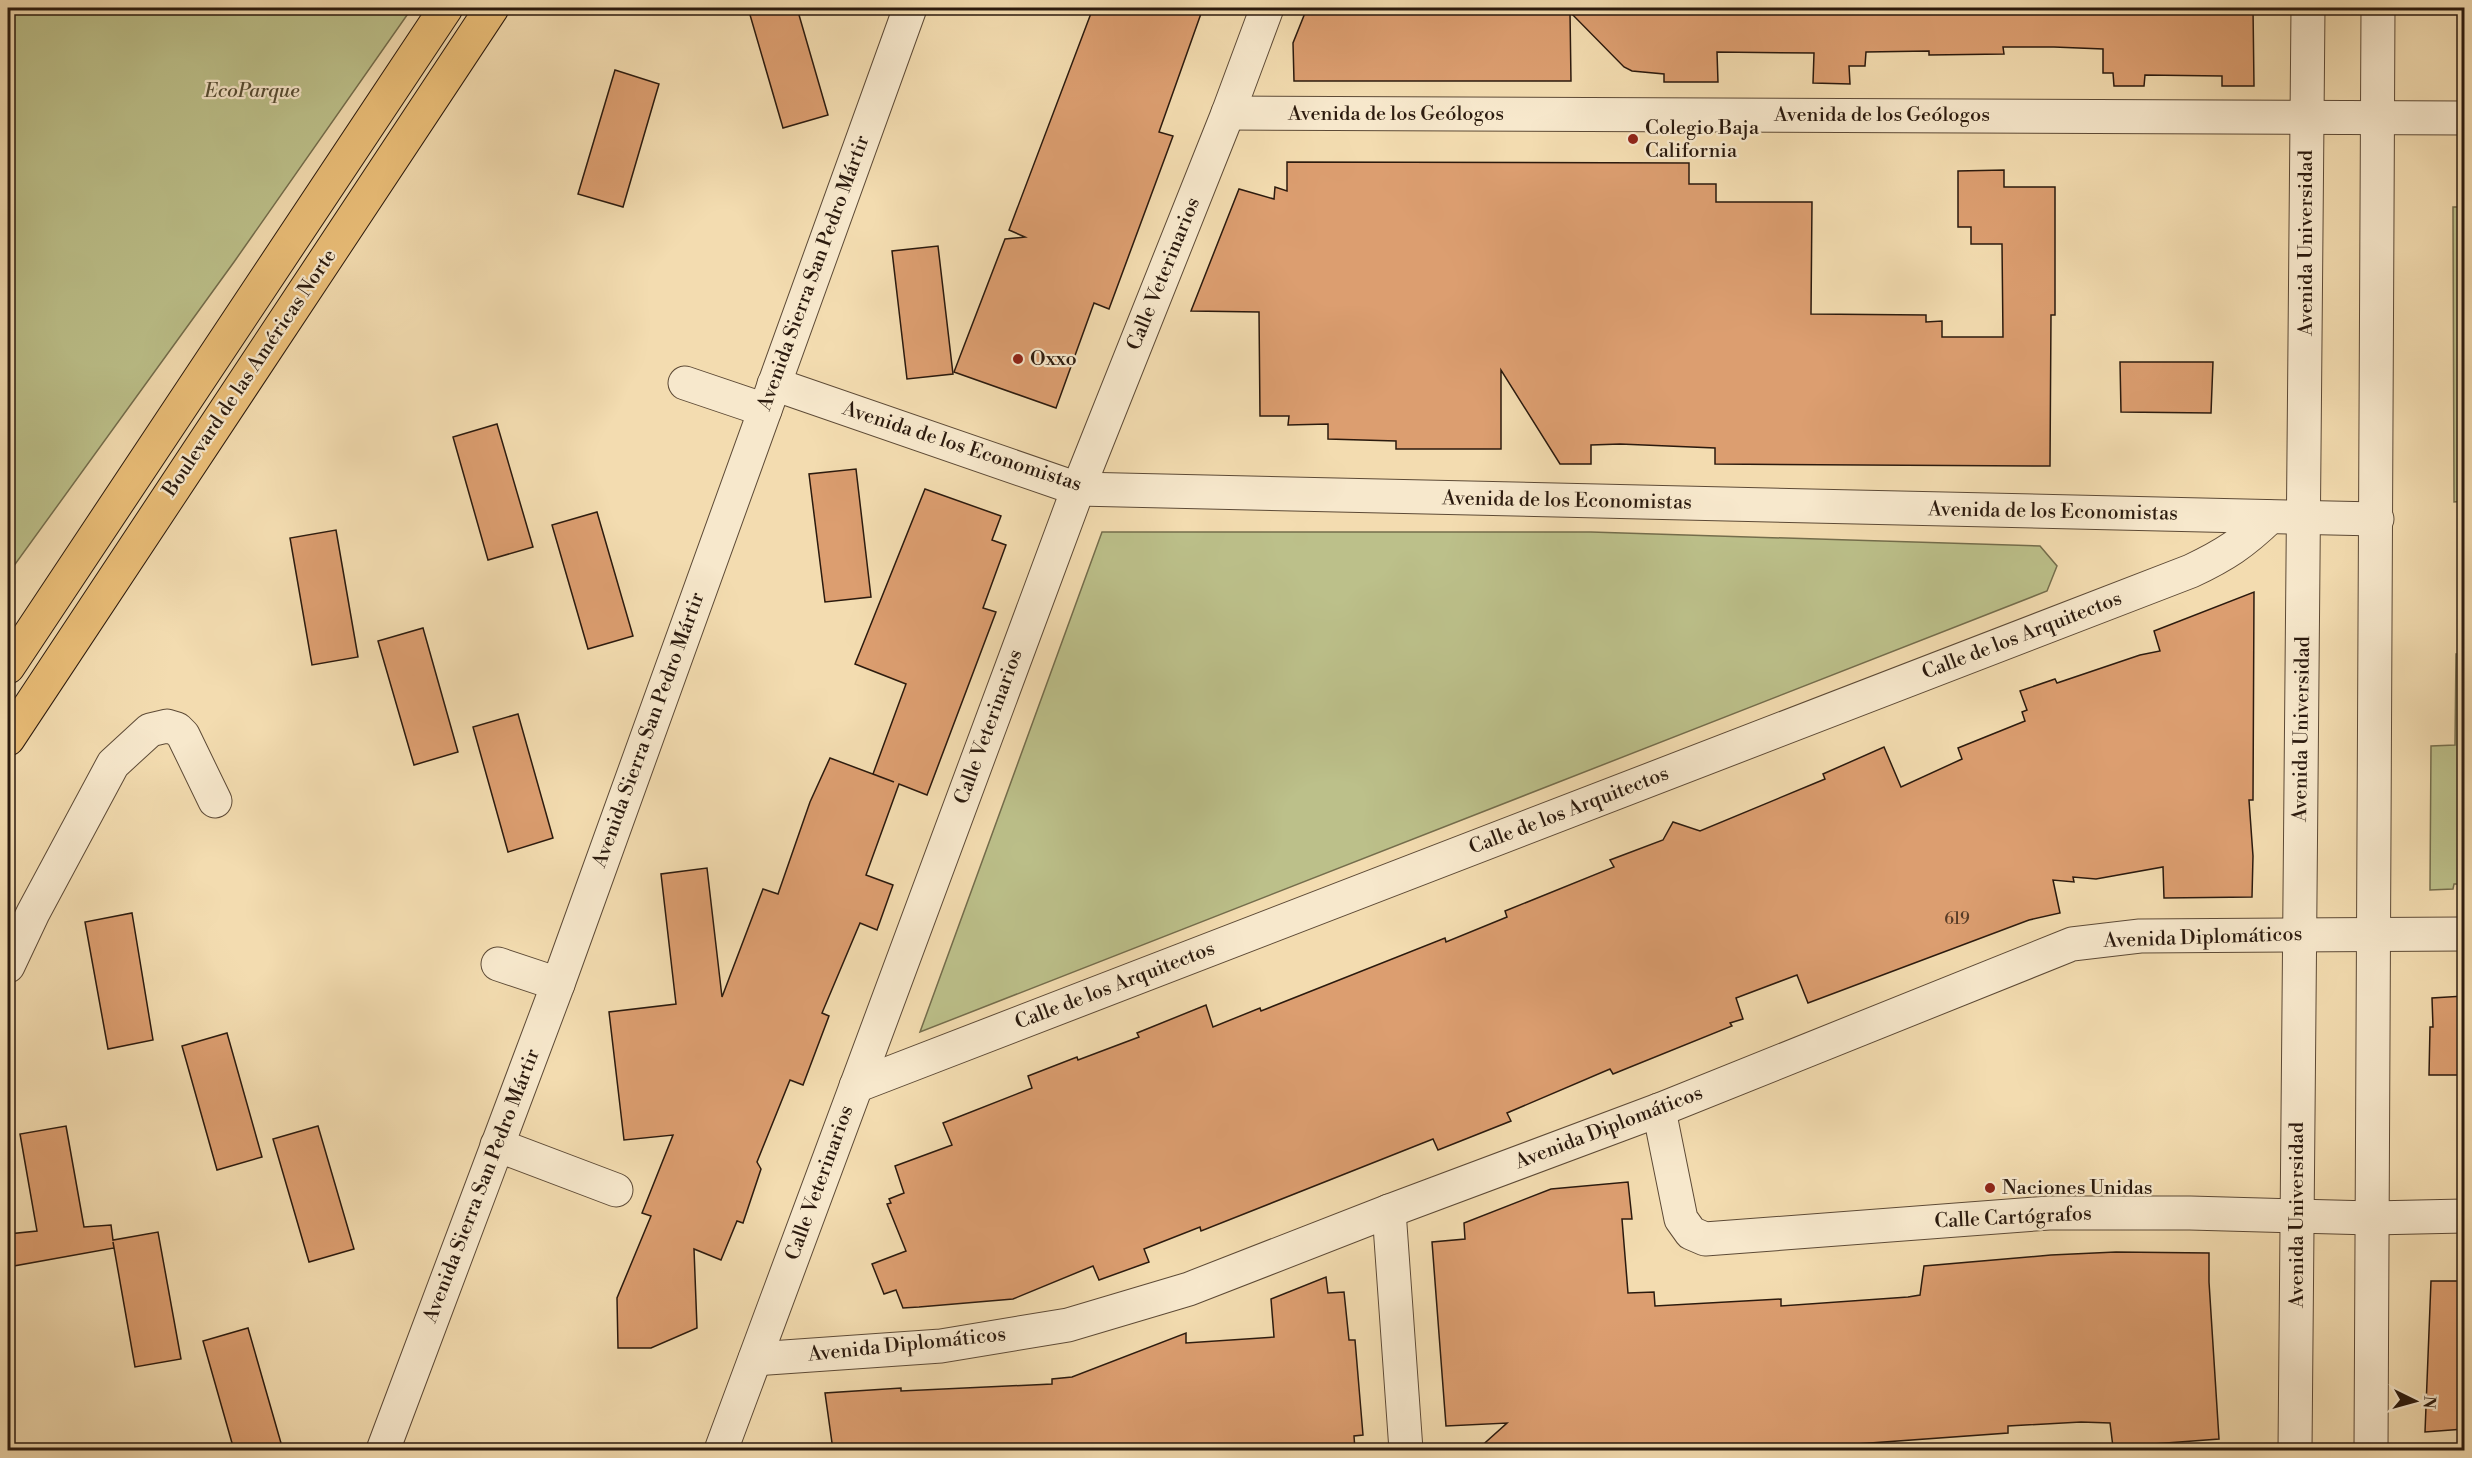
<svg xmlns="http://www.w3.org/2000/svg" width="2472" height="1458" font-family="'Libre Bodoni',serif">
<rect width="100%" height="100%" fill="#f3dcb0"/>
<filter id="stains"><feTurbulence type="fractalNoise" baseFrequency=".00333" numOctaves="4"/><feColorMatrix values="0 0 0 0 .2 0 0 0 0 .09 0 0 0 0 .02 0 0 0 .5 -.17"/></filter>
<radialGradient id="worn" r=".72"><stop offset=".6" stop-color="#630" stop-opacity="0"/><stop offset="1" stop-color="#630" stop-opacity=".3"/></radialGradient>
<g fill="#bcc08a" stroke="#746d4c" stroke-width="1.5">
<path d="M8 8H412L234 262 8 574Z"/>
<path d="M2453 207H2464V501L2454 502Z"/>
<path d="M1102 532H1591L2040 546 2057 566 2047 591 920 1032Z"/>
<path d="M2456 654H2464V884H2454L2453 889 2430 890 2431 746 2455 745Z"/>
</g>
<g fill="#dc9e70" stroke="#2b1a0e" stroke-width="1.5">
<path d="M748 8H797L828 115 783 128Z"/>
<path d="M1093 8H1203L1159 132 1173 136 1109 309 1094 303 1056 408 954 372 1005 239 1025 237 1009 230Z"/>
<path d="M1307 8H2253L2254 86H2222V76L2145 75 2144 86H2114L2113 73H2103V49L2054 47H2003L2004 54 1929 55V51L1866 52 1865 66H1849L1850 84 1813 83 1814 53 1717 52 1718 82H1664V74L1632 71 1624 67 1570 12 1571 81H1294L1293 43Z"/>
<path d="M615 70 659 84 623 207 578 194Z"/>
<path d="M1287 162 1689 163V184H1716V202H1812L1811 314 1926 315V322L1942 321V337H2003L2002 244H1971V227H1958V171L2004 170V187H2055V315H2051L2050 466 1715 464V448L1620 444 1591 445V464H1560L1501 370V449H1396V441L1328 439V424L1288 425 1289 416H1260L1259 312 1191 311 1239 189 1274 199 1275 187 1287 191Z"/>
<path d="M938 246 953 374 907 379 892 251Z"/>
<path d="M2120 362H2213L2211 413 2121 412Z"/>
<path d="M497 424 533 547 488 560 453 437Z"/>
<path d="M856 469 871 597 825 602 809 474Z"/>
<path d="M925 489 1001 516 992 540 1006 545 983 608 996 612 927 795 899 784 866 875 893 885 877 930 860 923 822 1013 829 1016 803 1085 790 1080 757 1162 761 1169 743 1223 737 1221 721 1260 694 1249 697 1328 651 1348H618L617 1298 651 1216 642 1213 673 1135 624 1140 609 1012 676 1004 661 874 707 868 722 997 763 889 778 894 810 802 830 758 894 782 873 774 906 684 855 664Z"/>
<path d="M597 512 633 636 588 649 552 525Z"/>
<path d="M336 530 358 657 312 665 290 538Z"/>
<path d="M2254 592 2253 800H2249L2253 856 2252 897 2164 898 2163 867 2096 879 2073 877 2074 882 2053 880 2060 913 2029 920 1808 1003 1797 975 1736 998 1743 1019 1730 1023 1732 1026 1613 1074 1610 1069 1507 1113 1511 1121 1438 1150 1433 1139 1201 1231 1200 1227 1144 1249 1149 1262 1099 1280 1093 1266 1013 1299 919 1307 903 1308 896 1290 884 1294 872 1264 906 1251 887 1204 891 1203 889 1199 904 1193 895 1166 952 1145 943 1123 1032 1088 1028 1076 1077 1057 1078 1060 1139 1037 1137 1033 1206 1005 1213 1027 1260 1008 1261 1011 1445 938 1446 942 1507 917 1505 911 1614 867 1610 860 1663 840 1673 822 1700 831 1825 779 1823 774 1884 747 1901 787 1962 759 1958 748 2025 721 2022 712 2027 710 2020 691 2055 679 2057 683 2140 655 2160 651 2154 631Z"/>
<path d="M423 628 458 752 414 765 378 641Z"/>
<path d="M518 714 553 838 508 852 473 727Z"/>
<path d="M132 913 153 1040 108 1049 85 922Z"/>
<path d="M2464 996V1075H2429L2430 1027H2433L2432 998Z"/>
<path d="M227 1033 262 1157 217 1170 182 1046Z"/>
<path d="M66 1126 84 1227 111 1225 113 1240 158 1232 181 1359 135 1367 113 1242 114 1248 8 1267V1234L37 1231 20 1134Z"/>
<path d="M318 1126 354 1249 309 1262 273 1139Z"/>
<path d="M1628 1182 1632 1219H1622L1628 1293 1654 1292 1655 1306 1781 1299V1306L1908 1297 1920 1295 1924 1266 2051 1255 2116 1252 2209 1253V1282L2219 1439 2113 1447 2110 1423 2081 1422 2008 1426V1433L1829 1446V1450H1477L1507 1423 1446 1426 1432 1242 1465 1239 1464 1223 1551 1189Z"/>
<path d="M1326 1277 1328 1293 1344 1292 1349 1340H1355L1363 1435 1354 1436 1355 1450H833L825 1393 901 1388V1391L1052 1384V1379L1072 1377 1186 1333V1343L1274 1337 1271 1299Z"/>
<path d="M2431 1281H2464V1429L2425 1432Z"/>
<path d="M248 1328 283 1450H234L203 1341Z"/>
</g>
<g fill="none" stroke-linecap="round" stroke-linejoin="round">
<defs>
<g id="minor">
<path d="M1228 113 2464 118"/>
<path d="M685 383 765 410"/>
<path d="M774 384 1078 489 2377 519"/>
<path d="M498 964 558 984"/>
<path d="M8 966 33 913 113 764 150 730 167 726 177 729 183 735 215 801"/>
<path d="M856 1086 2191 571C2225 555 2243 543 2270 517"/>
<path d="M1659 1110 1681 1219 1691 1233 1705 1239 2049 1213H2190L2372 1218 2464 1216"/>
<path d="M497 1145 616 1190"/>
<path d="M1389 1211 1406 1450"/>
<path d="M755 1359 941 1346 1068 1325 1189 1289 1389 1211 1659 1110 2072 944 2140 936 2464 934"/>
<path d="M383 1450 558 984 910 8"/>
<path d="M721 1450 1078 489 1228 113 1267 8"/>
<path d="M2295 1450 2308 8"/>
<path d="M2371 1450 2378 8"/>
</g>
<g id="major">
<path d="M8 667 446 8"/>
<path d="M8 739 492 8"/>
</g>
</defs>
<use href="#minor" stroke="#5d4a36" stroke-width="35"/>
<use href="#major" stroke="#2b1a0e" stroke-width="35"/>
<use href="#minor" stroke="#f7e8cc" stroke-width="33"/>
<use href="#major" stroke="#eabe78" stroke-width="33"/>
</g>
<g fill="#8f2418" stroke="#f7e8cc" stroke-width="2">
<circle cx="1633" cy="139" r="6"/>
<circle cx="1018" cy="359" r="6"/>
<circle cx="1990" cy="1188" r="6"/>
</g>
<g text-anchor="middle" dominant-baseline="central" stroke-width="4.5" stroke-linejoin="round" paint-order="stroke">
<g font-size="16" fill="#573b26">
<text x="1957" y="919">619</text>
</g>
<g font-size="20" font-style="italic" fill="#564c33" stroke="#f7e8cc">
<text x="252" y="91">EcoParque</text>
</g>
<g font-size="20" fill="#2b1a0e" stroke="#f7e8cc">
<text x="1396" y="114">Avenida de los Geólogos</text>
<text x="1882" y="115">Avenida de los Geólogos</text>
<text transform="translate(2306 243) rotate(-90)">Avenida Universidad</text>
<text transform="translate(814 273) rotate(-70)">Avenida Sierra San Pedro Mártir</text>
<text transform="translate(1164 274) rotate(-68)">Calle Veterinarios</text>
<text transform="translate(250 373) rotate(-56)">Boulevard de las Américas Norte</text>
<text transform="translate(962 447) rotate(18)">Avenida de los Economistas</text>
<text transform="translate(1567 501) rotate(1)">Avenida de los Economistas</text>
<text transform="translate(2053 512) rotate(1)">Avenida de los Economistas</text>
<text transform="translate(2022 636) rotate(-21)">Calle de los Arquitectos</text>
<text transform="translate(989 727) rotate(-70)">Calle Veterinarios</text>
<text transform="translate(2302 729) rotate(-89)">Avenida Universidad</text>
<text transform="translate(649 730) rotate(-70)">Avenida Sierra San Pedro Mártir</text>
<text transform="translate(1569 811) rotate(-21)">Calle de los Arquitectos</text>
<text transform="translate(2203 938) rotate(-2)">Avenida Diplomáticos</text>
<text transform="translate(1115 986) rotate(-21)">Calle de los Arquitectos</text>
<text transform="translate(1609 1128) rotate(-21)">Avenida Diplomáticos</text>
<text transform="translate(820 1183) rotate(-70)">Calle Veterinarios</text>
<text transform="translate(482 1186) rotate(-69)">Avenida Sierra San Pedro Mártir</text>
<text transform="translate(2297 1215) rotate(-90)">Avenida Universidad</text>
<text transform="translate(2013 1218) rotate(-3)">Calle Cartógrafos</text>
<text transform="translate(907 1345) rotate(-6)">Avenida Diplomáticos</text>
</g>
<g font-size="20" fill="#2b1a0e" stroke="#f7e8cc" text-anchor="start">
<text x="1645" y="128">Colegio Baja<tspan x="1645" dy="23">California</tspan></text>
<text x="1030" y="359">Oxxo</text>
<text x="2002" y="1188">Naciones Unidas</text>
</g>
</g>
<rect width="2472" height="1458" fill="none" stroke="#f3dcb0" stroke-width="30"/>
<rect x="9" y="9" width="2454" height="1440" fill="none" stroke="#2b1a0e" stroke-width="3"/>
<rect x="15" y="15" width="2442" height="1428" fill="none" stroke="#2b1a0e" stroke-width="1.5"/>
<g transform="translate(2415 1401) rotate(95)" stroke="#f7e8cc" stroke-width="4.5" paint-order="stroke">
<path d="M0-4.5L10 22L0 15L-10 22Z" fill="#2b1a0e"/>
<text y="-9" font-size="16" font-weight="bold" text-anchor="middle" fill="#2b1a0e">N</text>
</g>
<rect width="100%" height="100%" filter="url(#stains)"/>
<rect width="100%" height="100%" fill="url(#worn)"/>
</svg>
